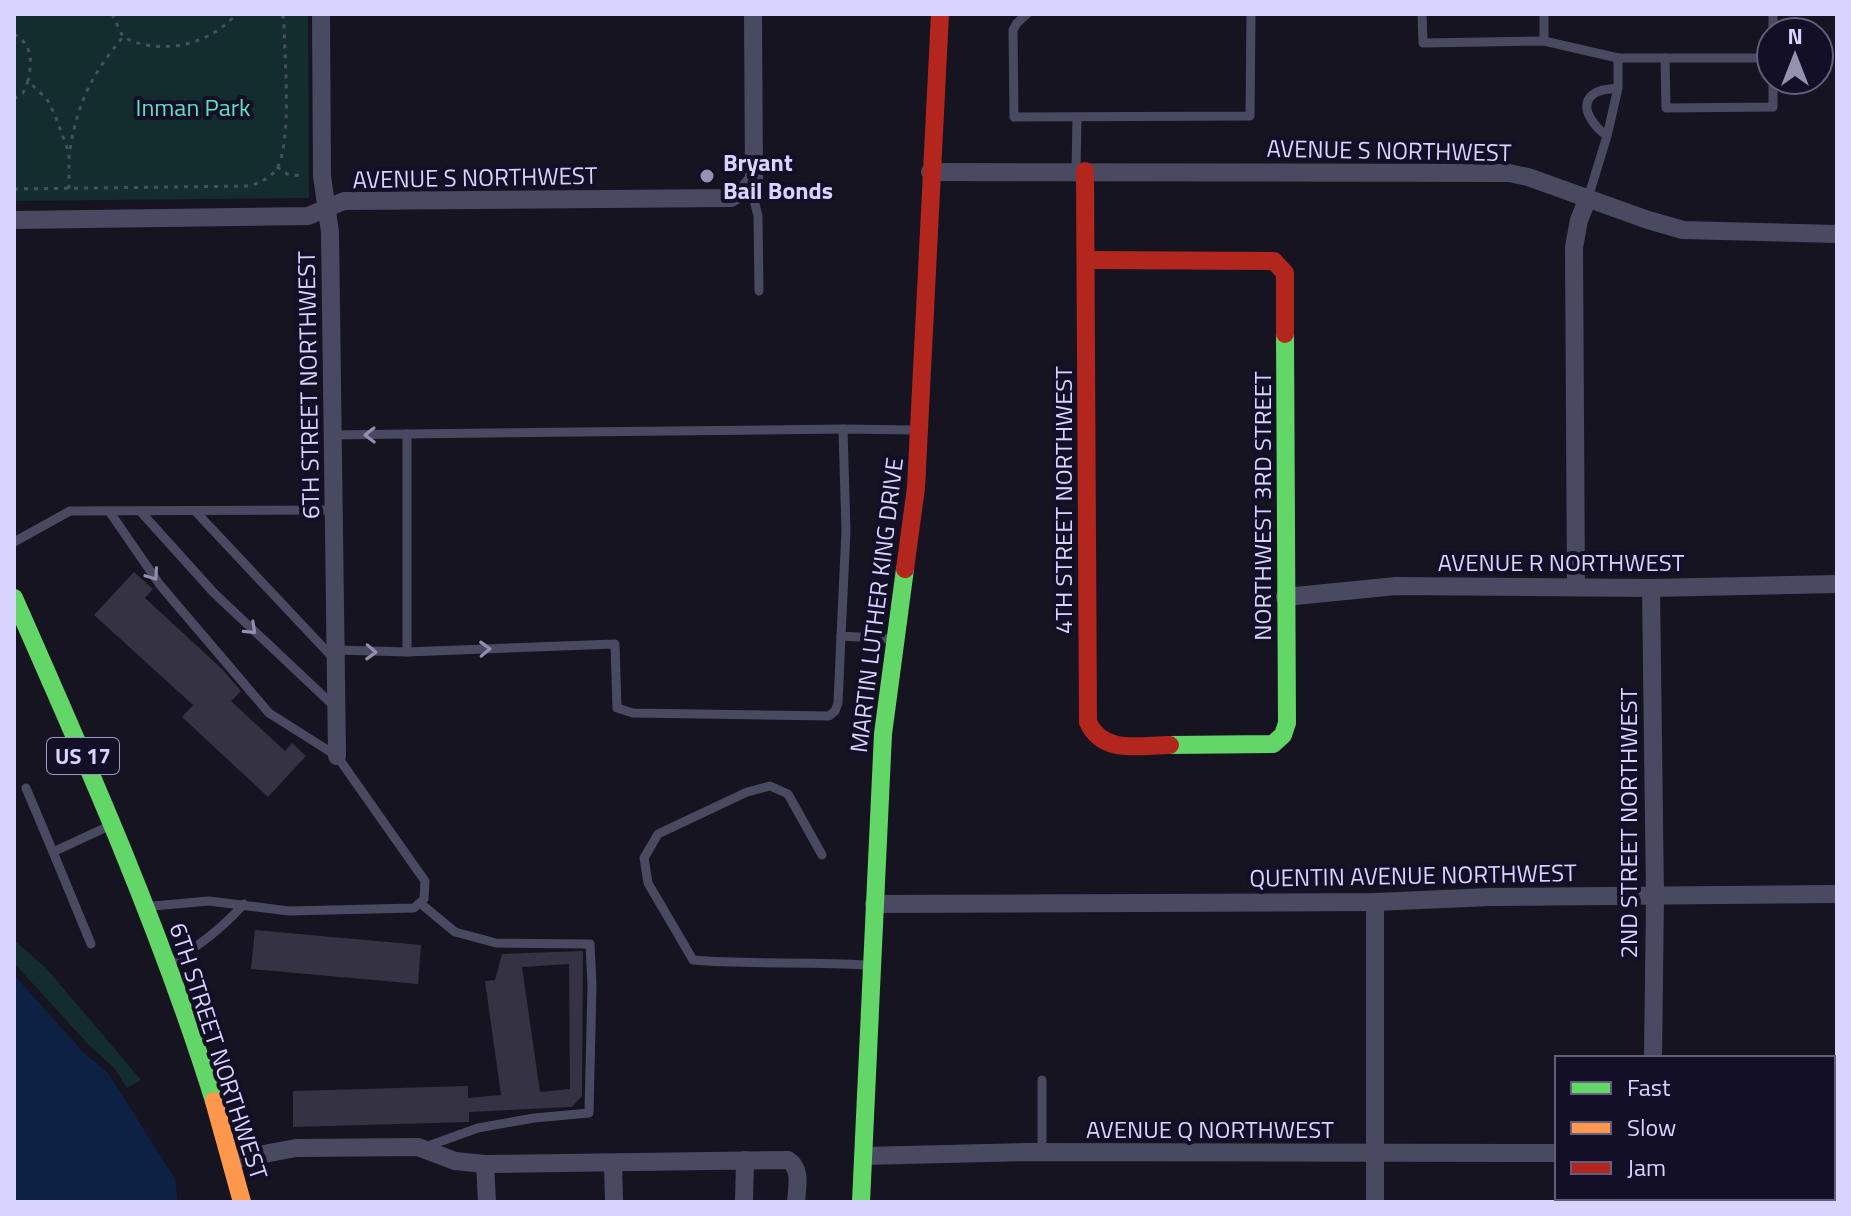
<svg xmlns="http://www.w3.org/2000/svg" width="1851" height="1216" font-family="'Titillium Web',sans-serif">
<rect width="100%" height="100%" fill="#161421"/>
<g fill="#132c2d">
<path d="M14 14H308L309 198 14 201Z"/>
<path d="M14 940 46 968 141 1080 127 1088 114 1068 88 1044 14 963Z"/>
</g>
<path fill="#0d2144" d="M14 975 82 1051 108 1073 175 1179 178 1202H14Z"/>
<g fill="#343243" fill-rule="evenodd">
<path d="M134 572 153 589 145 598 222 669 241 691 231 701 285 751 292 743 306 756 268 797 182 717 193 705 94 615Z"/>
<path d="M255 930 421 945 418 984 251 969Z"/>
<path d="M583 951 582 1096 572 1107 469 1112V1122L293 1127V1091L468 1086V1098L501 1095 485 981 495 980 502 954ZM569 964 570 1089 540 1092 522 967Z"/>
</g>
<g fill="none" stroke-linecap="round" stroke-linejoin="round">
<g stroke="#44505f" stroke-width="3" stroke-dasharray="4 6" stroke-linecap="butt">
<path d="M112 14 123 37C159 56 209 46 236 14"/>
<path d="M14 34C33 45 32 62 28 81"/>
<path d="M14 99 23 93 28 81 47 99 56 118 69 153V190"/>
<path d="M70 149C78 102 92 74 123 37"/>
<path d="M277 167 287 174 303 176"/>
<path d="M14 189 250 186C260 182 269 179 276 170 293 143 284 55 284 20L282 14"/>
</g>
<g stroke="#4a4962" stroke-width="9">
<path d="M1027 14 1017 23 1013 30 1014 117 1250 116 1251 14"/>
<path d="M1422 14 1423 43 1544 41 1618 58V88"/>
<path d="M1544 14V41"/>
<path d="M1773 32V14"/>
<path d="M1618 58H1771"/>
<path d="M1665 58 1666 108 1773 107V80"/>
<path d="M1076 171 1077 117"/>
<path d="M750 184 758 216 759 291"/>
<path d="M1588 198 1607 136C1595 127 1574 104 1597 92 1602 89 1612 89 1618 88L1607 136"/>
<path d="M333 435 407 434"/>
<path d="M109 511 160 585 269 713 337 756 425 881 424 899 414 908 289 911 209 901 153 906"/>
<path d="M140 511 214 593 335 707"/>
<path d="M195 511 335 660"/>
<path d="M14 542 70 511 334 510"/>
<path d="M893 639 841 636 846 531 843 429 916 430"/>
<path d="M336 650 407 652 615 644 617 708 633 713 829 716 835 711 838 703 841 636"/>
<path d="M407 652V434L843 429"/>
<path d="M26 788 53 852 109 826"/>
<path d="M53 852 91 944"/>
<path d="M822 855 788 794 770 786 747 792 658 834 644 858 648 883 693 960C751 965 809 961 868 965"/>
<path d="M420 903 455 932 496 943 590 944 592 985 589 1113 534 1118 478 1128 425 1147"/>
<path d="M172 961C200 946 223 927 244 904"/>
<path d="M1042 1152V1080"/>
</g>
<g stroke="#4a4962" stroke-width="18">
<path d="M321 14 322 176 330 232 337 756"/>
<path d="M930 172 1509 173 1528 177 1648 220 1683 230 1837 234"/>
<path d="M14 220 308 216 344 201 731 198 745 190 754 179 753 14"/>
<path d="M1576 586 1574 247 1579 220 1588 198"/>
<path d="M1651 588 1655 897 1653 1058"/>
<path d="M1285 597 1396 586 1651 588 1837 584"/>
<path d="M1375 902V1202"/>
<path d="M874 904 1375 902 1490 897 1837 894"/>
<path d="M1833 1153H1837"/>
<path d="M863 1156 1028 1152 1557 1153"/>
<path d="M232 1160 296 1148 418 1147 455 1161 485 1164 788 1160C802 1169 797 1187 796 1202"/>
<path d="M613 1163 614 1202"/>
<path d="M485 1164 487 1202"/>
<path d="M1654 1198V1202"/>
<path d="M744 1202 745 1160"/>
</g>
<g stroke="#63d668" stroke-width="18">
<path d="M14 598C87 763 160 928 214 1101"/>
<path d="M1170 745 1273 744 1283 735 1287 723 1285 334"/>
<path d="M861 1202 883 734 905 569"/>
</g>
<path stroke="#ff974d" stroke-width="18" d="M214 1101 242 1202"/>
<g stroke="#b3261e" stroke-width="18">
<path d="M1085 171 1088 722C1103 755 1139 745 1170 745"/>
<path d="M1087 260 1274 261 1285 273V334"/>
<path d="M905 569 916 488 940 14"/>
</g>
</g>
<defs><path id="oneway-chevron" d="M-2-3.5L2.5 0L-2 3.5" fill="none" stroke-width="1.6" stroke-linecap="round" stroke-linejoin="round" transform="scale(2)"/></defs>
<g stroke="#928eb0">
<use href="#oneway-chevron" transform="translate(370 435) rotate(179)"/>
<use href="#oneway-chevron" transform="translate(153 575) rotate(55)"/>
<use href="#oneway-chevron" transform="translate(251 629) rotate(43)"/>
<use href="#oneway-chevron" transform="translate(485 649) rotate(-2)"/>
<use href="#oneway-chevron" transform="translate(371 652) rotate(2)"/>
</g>
<circle fill="#9591b1" stroke="#130f26" stroke-width="3" cx="707" cy="176" r="8"/>
<g text-anchor="middle" dominant-baseline="central" stroke-width="8" stroke-linejoin="round" paint-order="stroke">
<rect fill="#130f26" stroke="#9e99be" stroke-width="2" x="47" y="738" width="72" height="36" rx="6"/>
<g font-size="22" font-weight="bold" fill="#d9d4ff">
<text x="83" y="756">US 17</text>
</g>
<g font-size="24" fill="#5fe0c0" stroke="#130f26">
<text x="193" y="107">Inman Park</text>
</g>
<g font-size="24" fill="#d9d4ff" stroke="#130f26">
<text transform="translate(1389 150) rotate(1)">AVENUE S NORTHWEST</text>
<text transform="translate(475 177) rotate(-1)">AVENUE S NORTHWEST</text>
<text transform="translate(308 385) rotate(-91)">6TH STREET NORTHWEST</text>
<text transform="translate(1063 500) rotate(-90)">4TH STREET NORTHWEST</text>
<text transform="translate(1262 506) rotate(-90)">NORTHWEST 3RD STREET</text>
<text x="1561" y="562">AVENUE R NORTHWEST</text>
<text transform="translate(876 605) rotate(-83)">MARTIN LUTHER KING DRIVE</text>
<text transform="translate(1628 823) rotate(-90)">2ND STREET NORTHWEST</text>
<text transform="translate(1413 875) rotate(-1)">QUENTIN AVENUE NORTHWEST</text>
<text transform="translate(219 1051) rotate(72)">6TH STREET NORTHWEST</text>
<text x="1210" y="1129">AVENUE Q NORTHWEST</text>
</g>
<g font-size="24" font-weight="bold" fill="#d9d4ff" stroke="#130f26" text-anchor="start">
<text x="723" y="162">Bryant<tspan x="723" dy="28">Bail Bonds</tspan></text>
</g>
</g>
<rect width="1851" height="1216" fill="none" stroke="#d9d4ff" stroke-width="32"/>
<rect x="1555" y="1056" width="280" height="144" fill="#130f26" stroke="#625e7d" stroke-width="2"/>
<rect x="1571" y="1082" width="40" height="12" fill="#63d668" stroke="#625e7d" stroke-width="2"/>
<text x="1627" y="1096" font-size="24" fill="#d9d4ff">Fast</text>
<rect x="1571" y="1122" width="40" height="12" fill="#ff974d" stroke="#625e7d" stroke-width="2"/>
<text x="1627" y="1136" font-size="24" fill="#d9d4ff">Slow</text>
<rect x="1571" y="1162" width="40" height="12" fill="#b3261e" stroke="#625e7d" stroke-width="2"/>
<text x="1627" y="1176" font-size="24" fill="#d9d4ff">Jam</text>
<g transform="translate(1795 56)"><circle r="38" fill="#130f26" stroke="#625e7d" stroke-width="2"/>
<path d="M0-6L14 30L0 20L-14 30Z" fill="#9591b1"/>
<text y="-12" font-size="22" font-weight="bold" text-anchor="middle" fill="#d9d4ff">N</text>
</g>
</svg>
